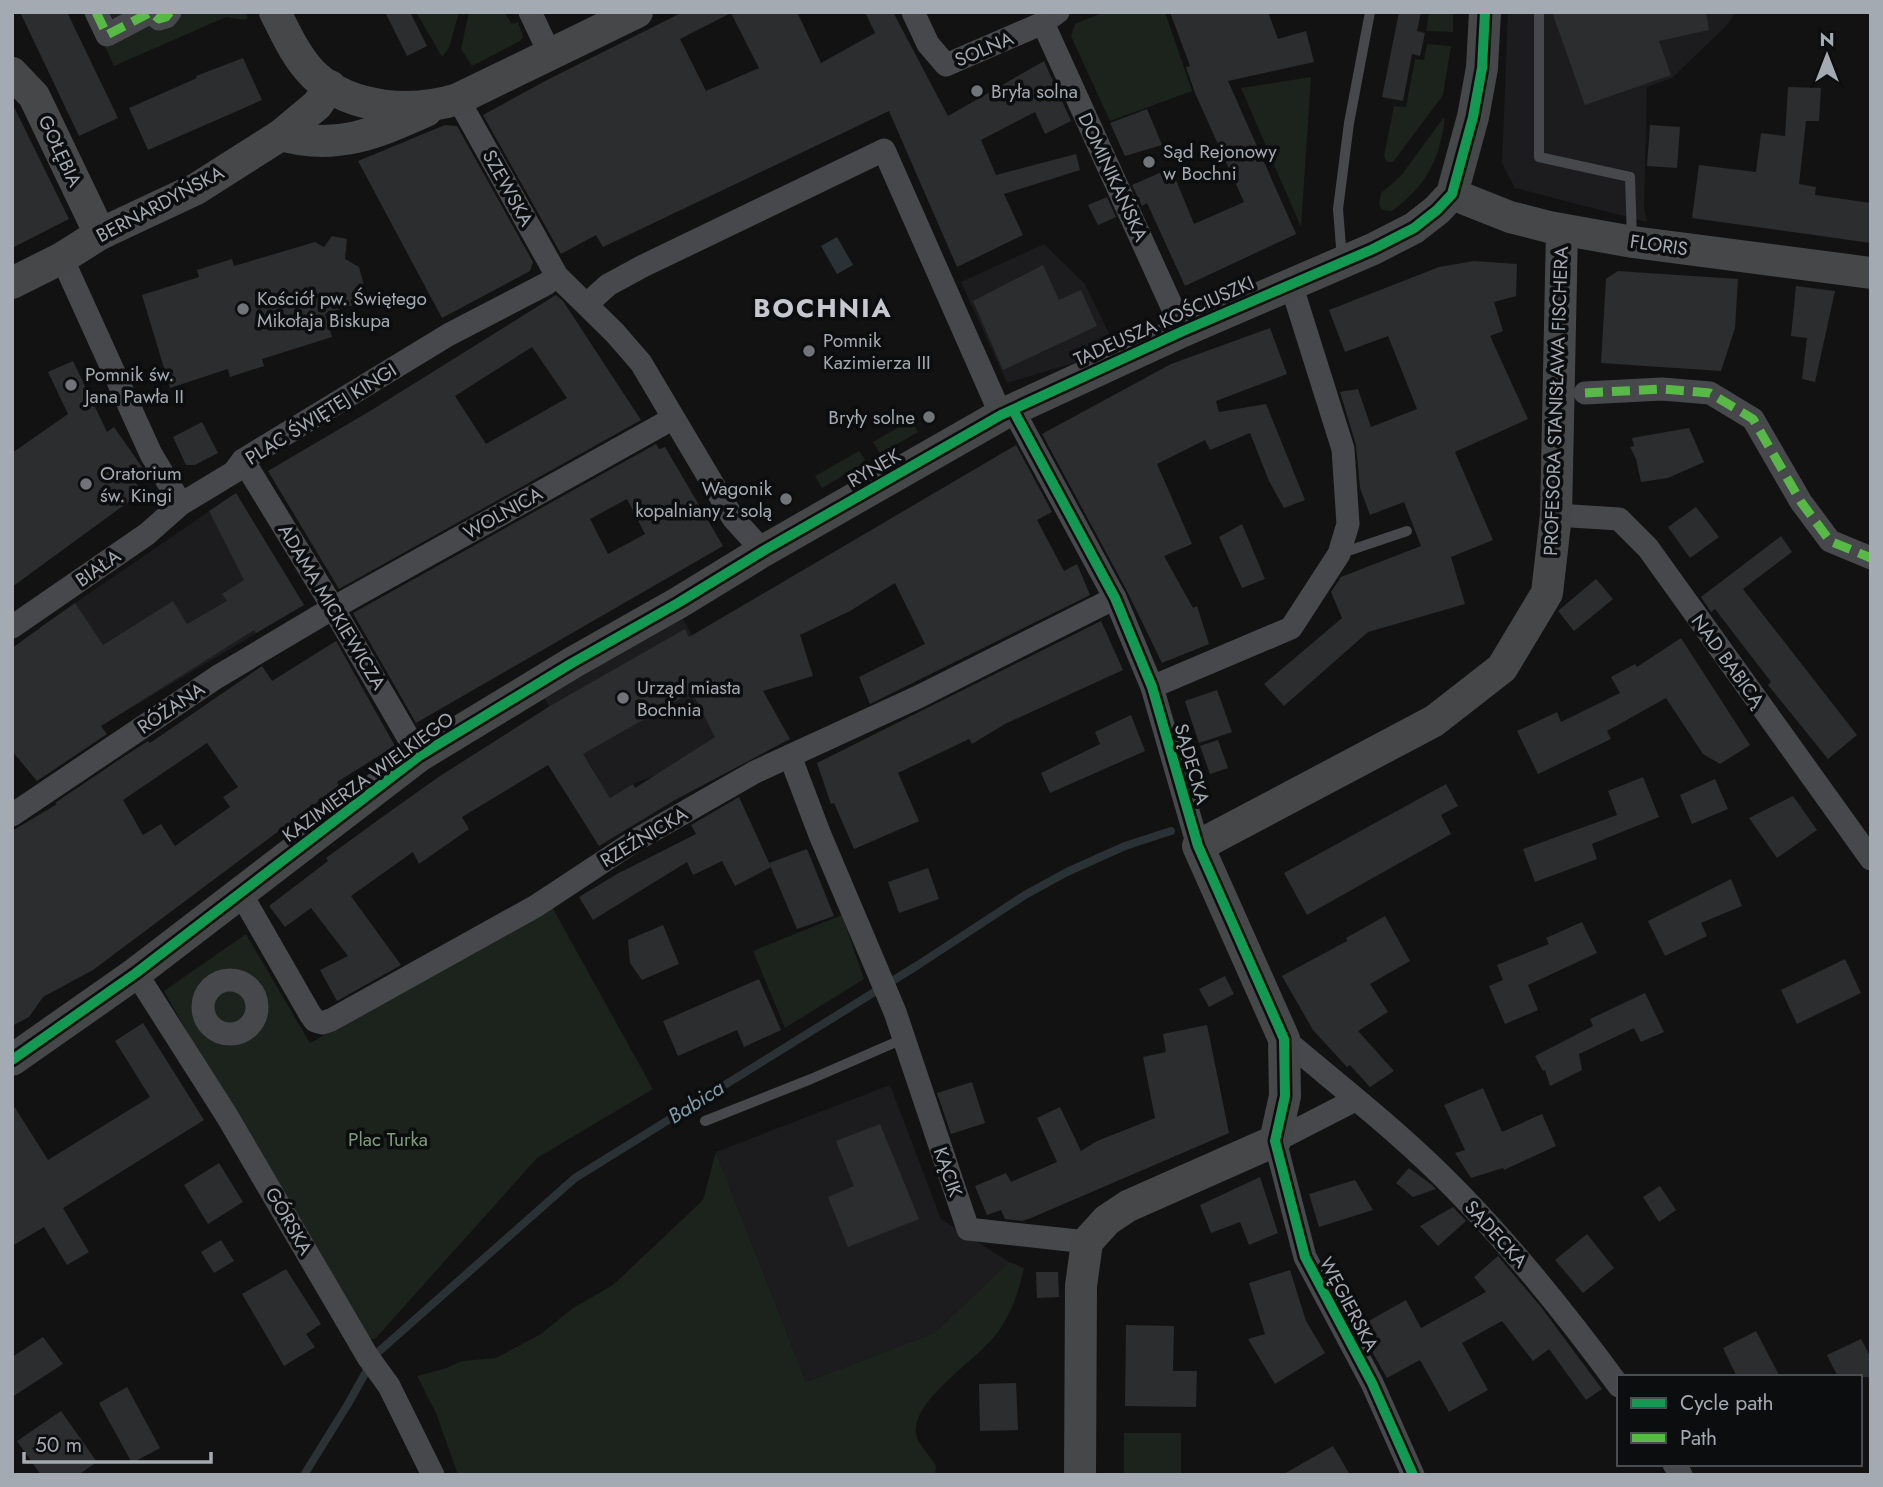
<svg xmlns="http://www.w3.org/2000/svg" width="1883" height="1487" font-family="Jost,sans-serif">
<rect width="100%" height="100%" fill="#121212"/>
<g fill="#1c1c1e">
<path d="M1508 12H1736L1727 25 1672 78 1647 87 1644 207 1647 222 1515 188 1502 163Z"/>
<path d="M1044 244 1085 284 1117 350 1007 383 961 282Z"/>
<path d="M236 493 304 605 101 726 40 627Z"/>
<path d="M683 619 739 722 658 774 633 784 610 798 587 760 577 757 544 697Z"/>
<path d="M890 1085 941 1219 1009 1262 934 1333 806 1382 716 1152Z"/>
</g>
<g fill="#1c221c">
<path d="M89 12H245L248 18 244 20 226 17 114 66Z"/>
<path d="M416 12H459L449 48 442 57Z"/>
<path d="M469 12H504L512 24 518 22 523 37 520 41 472 66 461 49Z"/>
<path d="M1104 12H1165L1192 91 1110 121 1071 36 1075 24Z"/>
<path d="M1429 12H1453V32L1426 31Z"/>
<path d="M1427 44 1451 46 1443 95 1393 162H1387L1384 156 1394 106 1406 107 1415 59 1424 60Z"/>
<path d="M1311 77 1301 227 1241 88Z"/>
<path d="M1444 117C1445 126 1442 135 1440 144 1432 174 1416 193 1392 211L1382 210 1379 205 1381 193 1400 177Z"/>
<path d="M911 420 918 432 880 454 873 442Z"/>
<path d="M859 451 866 462 822 488 815 476Z"/>
<path d="M552 907 653 1089 537 1158 375 1339 360 1338 164 991 246 934 310 1043Z"/>
<path d="M842 915 864 979 785 1028 753 951Z"/>
<path d="M716 1152 806 1382 934 1333 1009 1262 1024 1268C1018 1293 1013 1310 998 1332 979 1359 911 1400 916 1434 918 1444 931 1457 936 1466L935 1475H458L436 1413 417 1376 444 1369 462 1361 496 1358 541 1334 573 1308 613 1285 703 1200Z"/>
<rect x="1124" y="1433" width="57" height="42"/>
</g>
<path fill="#2a3236" d="M837 237 853 265 837 274 821 246Z"/>
<g fill="none" stroke-linecap="round" stroke-linejoin="round">
<path stroke="#2a3236" stroke-width="8" d="M304 1475 348 1404 376 1354 575 1178 918 965 1025 895 1067 872 1125 846 1171 831"/>
</g>
<g fill="#2c2d2e" fill-rule="evenodd">
<path d="M20 12H67L118 118 79 136Z"/>
<path d="M385 12H410L427 46 407 56Z"/>
<path d="M683 12H797L821 63 875 33 865 12H893L948 116 1044 61 1071 121 1045 134 1035 112 981 140 996 175 1076 154 1080 170 1004 194 1023 235 957 267 889 111 603 247 596 235 561 254 483 115 547 80ZM731 13 759 68 706 91 680 39Z"/>
<path d="M1170 12H1268L1278 39 1306 31 1314 62 1228 81 1296 234 1185 286 1147 203 1142 206 1132 185 1171 168 1194 224 1244 202 1195 93 1186 67 1190 66Z"/>
<path d="M1399 12H1421L1417 31 1425 33 1420 56 1412 54 1403 101 1382 97Z"/>
<path d="M1552 12H1706L1709 30 1659 41 1671 75 1585 105Z"/>
<path d="M243 58 262 100 148 150 129 108 197 78 196 76Z"/>
<path d="M1788 87 1821 88 1819 121H1806L1799 184 1816 187 1815 195 1871 203V243L1692 218 1699 165 1756 172 1761 133 1785 136Z"/>
<path d="M12 103 69 219 12 248Z"/>
<path d="M1147 109 1162 145 1125 156 1110 123Z"/>
<path d="M445 125 457 126 533 262 530 271 442 318 358 161Z"/>
<path d="M1650 125 1680 127 1677 168 1647 166Z"/>
<path d="M1107 197 1116 217 1098 225 1088 205Z"/>
<path d="M332 236 347 239 345 259 359 267 365 290 356 304 325 314 332 337 262 359 264 366 248 371 230 377 228 369 170 388 142 295 199 277 197 270 232 259 234 266 315 242 324 247Z"/>
<path d="M1474 261 1517 264 1516 296 1494 302 1503 331 1490 336 1528 419 1455 452 1493 540 1451 557 1465 604 1368 632 1284 706 1264 684 1342 618 1331 592 1341 577 1421 546 1404 502 1370 515 1360 488 1356 445 1340 392 1358 389 1371 427 1417 409 1388 336 1345 352 1329 310 1439 267Z"/>
<path d="M1043 265 1059 300 1081 290 1097 326 1003 370 973 301Z"/>
<path d="M1618 271 1738 279 1735 328 1721 371 1601 363 1606 279Z"/>
<path d="M1796 286 1835 291 1815 382 1802 379 1807 338 1791 336Z"/>
<path d="M556 295 563 301 641 420 339 589 268 471 370 411ZM532 347 567 398 486 444 455 396Z"/>
<path d="M1270 328 1287 374 1216 401 1219 412 1266 404 1305 500 1284 508 1269 481 1250 433 1210 450 1205 440 1157 464 1192 544 1164 556 1193 608 1197 606 1209 644 1162 663 1127 591 1042 434 1171 364Z"/>
<path d="M73 361 107 432 114 427 144 470 133 479 142 492 12 587V453L68 414 48 372Z"/>
<path d="M202 422 218 453 195 465H186L173 437Z"/>
<path d="M1689 428 1704 462 1668 478 1641 482 1636 459 1630 447 1634 446 1632 438Z"/>
<path d="M656 444 659 449 665 447 723 546 416 723 353 613ZM627 499 645 534 608 554 590 519Z"/>
<path d="M1016 445 1052 512 1037 520 1064 571 1077 564 1090 595 870 704 859 677 925 644 895 583 850 611 800 635 813 676 763 691 790 739 675 800 599 846 548 765 462 817 469 829 419 864 413 852 351 896 401 965 337 1001 320 970 348 956 311 908 285 927 269 906 328 861 326 858 385 815 440 776 550 706 685 629 689 637ZM692 692 715 737 635 788 633 784 610 798 583 754Z"/>
<path d="M236 493 304 605 256 633 254 630 101 726 107 734 37 781 12 751V648L75 603 103 645 173 601 187 624 227 601 222 594 244 580 209 511Z"/>
<path d="M1696 507 1719 537 1690 558 1668 527Z"/>
<path d="M1242 524 1265 579 1242 588 1219 537Z"/>
<path d="M1781 536 1792 552 1743 589 1857 735 1828 759 1768 685 1771 682 1715 609 1711 612 1701 597Z"/>
<path d="M1596 579 1613 599 1574 631 1558 611Z"/>
<path d="M1101 621 1123 670 1005 724 972 744 969 739 898 773 919 821 854 849 834 803 831 804 817 763Z"/>
<path d="M1681 638 1750 745 1720 764 1703 754 1666 698 1607 731 1611 739 1538 774 1517 731 1557 712 1561 722 1620 693 1611 677 1635 664 1637 667Z"/>
<path d="M336 641 395 746 337 782 339 786 93 970 43 997 29 1017 12 1026V831L57 804 55 803 123 757 148 741 150 743 262 666 272 681ZM207 743 238 787 223 797 230 807 175 846 161 824 143 835 123 800Z"/>
<path d="M1217 690 1232 732 1199 743 1185 701Z"/>
<path d="M1131 715 1145 751 1050 793 1041 773 1100 744 1095 732Z"/>
<path d="M1218 740 1228 768 1210 774 1200 746Z"/>
<path d="M1643 777 1659 817 1592 844 1597 859 1535 882 1523 849 1617 815 1608 791Z"/>
<path d="M1715 779 1728 809 1692 824 1680 795Z"/>
<path d="M1446 784 1458 806 1441 815 1451 834 1307 915 1284 873Z"/>
<path d="M1793 796 1817 830 1777 858 1749 818Z"/>
<path d="M739 797 771 867 735 886 722 861 693 875 687 862 593 920 579 897 617 874 696 834 691 825Z"/>
<path d="M807 849 834 916 797 929 769 863Z"/>
<path d="M928 868 939 899 899 913 888 882Z"/>
<path d="M1731 879 1742 906 1701 923 1707 936 1665 956 1648 921Z"/>
<path d="M1385 916 1410 961 1370 984 1388 1012 1358 1031 1394 1071 1370 1087 1350 1065 1347 1067 1313 1030 1282 976 1347 941 1346 938Z"/>
<path d="M1582 922 1597 953 1528 985 1538 1010 1505 1024 1489 986 1503 980 1497 965 1549 944 1546 938Z"/>
<path d="M663 925 679 964 642 980 630 963 628 940Z"/>
<path d="M1845 959 1861 993 1797 1024 1781 990Z"/>
<path d="M1225 976 1234 994 1209 1007 1199 989Z"/>
<path d="M759 979 781 1030 744 1047 737 1030 678 1056 663 1021Z"/>
<path d="M1645 993 1664 1032 1641 1042 1634 1028 1579 1054 1582 1070 1550 1086 1545 1070 1543 1071 1535 1056 1593 1026 1590 1019Z"/>
<path d="M143 1023 204 1120 63 1208 89 1252 67 1265 44 1227 12 1246V1103L48 1160 150 1097 115 1041Z"/>
<path d="M1207 1025 1229 1133 1031 1218 1022 1221 1005 1219 1001 1210 987 1215 975 1186 1006 1173 1011 1182 1057 1162 1037 1118 1060 1107 1081 1151 1097 1141 1155 1118 1143 1057 1166 1052 1163 1034Z"/>
<path d="M972 1082 985 1123 951 1134 937 1093Z"/>
<path d="M1483 1088 1502 1132 1542 1114 1556 1146 1504 1170 1503 1168 1471 1178 1455 1153 1465 1150 1444 1105Z"/>
<path d="M880 1124 919 1219 848 1247 828 1197 854 1186 836 1141Z"/>
<path d="M219 1163 243 1202 208 1224 184 1185Z"/>
<path d="M1409 1168 1432 1185 1436 1189 1413 1197 1396 1183Z"/>
<path d="M1260 1177 1278 1233 1249 1245 1240 1222 1211 1233 1200 1205Z"/>
<path d="M1355 1180 1373 1210 1319 1227 1309 1194Z"/>
<path d="M1660 1186 1676 1210 1659 1222 1643 1197Z"/>
<path d="M1453 1207 1466 1221 1438 1246 1420 1226Z"/>
<path d="M1587 1234 1614 1268 1583 1293 1555 1260Z"/>
<path d="M221 1240 234 1261 214 1273 201 1252Z"/>
<path d="M1498 1256 1541 1307 1602 1389 1586 1400 1549 1349 1533 1361 1502 1321 1462 1343 1488 1390 1449 1412 1420 1360 1387 1378 1358 1327 1406 1300 1421 1328 1486 1292 1474 1277Z"/>
<path d="M286 1269 321 1324 306 1334 315 1347 284 1366 242 1294Z"/>
<path d="M1290 1270 1306 1321 1325 1353 1275 1384 1248 1339 1265 1334 1249 1283Z"/>
<path d="M1036 1272H1058L1059 1297 1037 1298Z"/>
<path d="M1126 1325 1174 1326 1173 1371H1197L1196 1407 1125 1406Z"/>
<path d="M1756 1331 1780 1377H1737L1723 1348Z"/>
<path d="M43 1337 63 1364 12 1397V1357Z"/>
<path d="M1861 1339 1871 1358V1377H1838L1827 1355Z"/>
<path d="M1016 1383 1018 1430 980 1431 979 1384Z"/>
<path d="M127 1387 160 1448 132 1463 99 1403Z"/>
<path d="M61 1411 97 1462 78 1475H41L17 1441Z"/>
<path d="M1333 1446 1350 1475H1282Z"/>
</g>
<g fill="none" stroke-linecap="round" stroke-linejoin="round">
<g stroke="#46484b" stroke-width="10">
<path d="M1539 12V157L1630 177 1632 239"/>
<path d="M1342 259 1338 209 1349 123 1370 12"/>
<path d="M1339 554 1407 531"/>
<path d="M705 1121 811 1079 903 1039"/>
</g>
<g stroke="#46484b" stroke-width="23">
<path d="M96 12 107 35 151 12 159 19 166 17 170 12"/>
<path d="M530 12 550 54"/>
<path d="M913 12 928 44 946 65 1043 23 1058 12"/>
<path d="M1043 23 1183 331"/>
<path d="M458 99 557 276 615 333 641 363 733 518 763 551"/>
<path d="M62 258 151 454 181 504"/>
<path d="M587 304 608 285 643 266 884 150 1001 415"/>
<path d="M1585 393 1662 389 1710 393 1753 419 1801 502 1830 541 1871 558"/>
<path d="M1013 410 1115 598 1152 687 1198 846"/>
<path d="M243 460 329 601 419 756"/>
<path d="M1556 515 1619 519 1648 548 1871 859"/>
<path d="M12 627 147 534 181 504 234 472 243 460 448 335 546 284 557 276"/>
<path d="M1152 687 1291 628 1339 554 1348 524 1343 449 1291 284"/>
<path d="M790 756 820 835 895 1012 968 1229 1087 1242"/>
<path d="M12 815 217 677 333 608 672 419"/>
<path d="M240 892 310 1014 315 1021 322 1023 331 1020 536 906 636 840 755 772 918 697 1115 598"/>
<path d="M136 973 227 1116 368 1357 389 1386 433 1475"/>
<circle cx="230" cy="1007" r="27"/>
<path d="M1284 1039C1342 1088 1403 1135 1456 1190 1515 1250 1569 1318 1619 1386"/>
<path d="M1355 1100 1275 1141 1305 1257 1372 1383 1413 1475"/>
<path d="M1674 1464 1681 1475"/>
</g>
<g stroke="#454749" stroke-width="32">
<path d="M275 12C286 34 297 59 315 76 352 110 413 113 458 99L637 12"/>
<path d="M12 73 34 96 100 234"/>
<path d="M281 135C335 151 377 133 426 111"/>
<path d="M1452 194 1510 217 1549 227 1633 242 1871 273"/>
<path d="M12 283 62 258 100 234 196 189 281 135 317 105 330 86"/>
<path d="M12 1060 136 973 419 756 572 663 678 603 763 551 1001 415 1183 331 1373 249 1414 228 1437 210 1452 194 1473 117 1482 68 1485 12"/>
<path d="M1080 1475 1081 1286 1087 1242 1107 1220 1128 1206 1275 1141 1285 1096 1284 1039 1198 846 1434 721 1502 668 1547 593 1556 515 1562 230"/>
</g>
<g stroke="#58b947" stroke-width="9" stroke-dasharray="18 9" stroke-linecap="butt">
<path d="M96 12 107 35 151 12 159 19 166 17 170 12"/>
<path d="M1585 393 1662 389 1710 393 1753 419 1801 502 1830 541 1871 558"/>
</g>
<defs>
<g id="cycleway">
<path d="M1013 410 1115 598 1152 687 1198 846 1284 1039 1285 1096 1275 1141 1305 1257 1372 1383 1413 1475"/>
<path d="M12 1060 136 973 419 756 572 663 678 603 763 551 1001 415 1183 331 1373 249 1414 228 1437 210 1452 194 1473 117 1482 68 1485 12"/>
</g>
</defs>
<use href="#cycleway" stroke="#0c0d0e" stroke-width="15"/>
<use href="#cycleway" stroke="#139951" stroke-width="10"/>
</g>
<g fill="#71757a" stroke="#0c0d0e" stroke-width="2.5">
<circle cx="977" cy="91" r="7"/>
<circle cx="1149" cy="162" r="7"/>
<circle cx="243" cy="309" r="7"/>
<circle cx="809" cy="351" r="7"/>
<circle cx="71" cy="385" r="7"/>
<circle cx="929" cy="417" r="7"/>
<circle cx="86" cy="484" r="7"/>
<circle cx="786" cy="499" r="7"/>
<circle cx="623" cy="698" r="7"/>
</g>
<g text-anchor="middle" dominant-baseline="central" stroke-width="7" stroke-linejoin="round" paint-order="stroke">
<g font-size="19" fill="#a4aab2" stroke="#0c0d0e">
<text transform="translate(984 49) rotate(-23)">SOLNA</text>
<text transform="translate(60 151) rotate(65)">GOŁĘBIA</text>
<text transform="translate(1113 177) rotate(65)">DOMINIKAŃSKA</text>
<text transform="translate(508 188) rotate(61)">SZEWSKA</text>
<text transform="translate(160 204) rotate(-28)">BERNARDYŃSKA</text>
<text transform="translate(1659 245) rotate(8)">FLORIS</text>
<text transform="translate(1164 321) rotate(-24)">TADEUSZA KOŚCIUSZKI</text>
<text transform="translate(1556 401) rotate(-88)">PROFESORA STANISŁAWA FISCHERA</text>
<text transform="translate(321 414) rotate(-32)">PLAC ŚWIĘTEJ KINGI</text>
<text transform="translate(874 468) rotate(-30)">RYNEK</text>
<text transform="translate(503 513) rotate(-29)">WOLNICA</text>
<text transform="translate(98 568) rotate(-35)">BIAŁA</text>
<text transform="translate(332 607) rotate(59)">ADAMA MICKIEWICZA</text>
<text transform="translate(1728 661) rotate(54)">NAD BABICĄ</text>
<text transform="translate(171 708) rotate(-34)">RÓŻANA</text>
<text transform="translate(1192 764) rotate(74)">SĄDECKA</text>
<text transform="translate(368 777) rotate(-36)">KAZIMIERZA WIELKIEGO</text>
<text transform="translate(644 837) rotate(-31)">RZEŹNICKA</text>
<text transform="translate(948 1172) rotate(71)">KĄCIK</text>
<text transform="translate(289 1221) rotate(60)">GÓRSKA</text>
<text transform="translate(1496 1234) rotate(48)">SĄDECKA</text>
<text transform="translate(1349 1304) rotate(62)">WĘGIERSKA</text>
</g>
<g font-size="19" fill="#a4aab2" stroke="#0c0d0e" text-anchor="start">
<text x="991" y="91">Bryła solna</text>
<text x="1163" y="151">Sąd Rejonowy<tspan x="1163" dy="22">w Bochni</tspan></text>
<text x="257" y="298">Kościół pw. Świętego<tspan x="257" dy="22">Mikołaja Biskupa</tspan></text>
<text x="823" y="340">Pomnik<tspan x="823" dy="22">Kazimierza III</tspan></text>
<text x="85" y="374">Pomnik św.<tspan x="85" dy="22">Jana Pawła II</tspan></text>
<text x="915" y="417" text-anchor="end">Bryły solne</text>
<text x="100" y="473">Oratorium<tspan x="100" dy="22">św. Kingi</tspan></text>
<text x="772" y="488" text-anchor="end">Wagonik<tspan x="772" dy="22">kopalniany z solą</tspan></text>
<text x="637" y="687">Urząd miasta<tspan x="637" dy="22">Bochnia</tspan></text>
</g>
<g font-size="19" fill="#7f9c7d" stroke="#0c0d0e">
<text x="388" y="1139">Plac Turka</text>
</g>
<g font-size="21" font-style="italic" fill="#7e9cab" stroke="#0c0d0e">
<text transform="translate(696 1102) rotate(-32)">Babica</text>
</g>
<g font-size="26" font-weight="bold" letter-spacing="2" fill="#c5c9cf" stroke="#0c0d0e">
<text x="823" y="308">BOCHNIA</text>
</g>
</g>
<rect width="1883" height="1487" fill="none" stroke="#a4aab2" stroke-width="28"/>
<rect x="1617" y="1375" width="245" height="91" fill="#0c0d0e" stroke="#494c50" stroke-width="2"/>
<rect x="1631" y="1398" width="35" height="10" fill="#139951" stroke="#494c50" stroke-width="2"/>
<text x="1680" y="1410" font-size="21" fill="#a4aab2">Cycle path</text>
<rect x="1631" y="1433" width="35" height="10" fill="#58b947" stroke="#494c50" stroke-width="2"/>
<text x="1680" y="1445" font-size="21" fill="#a4aab2">Path</text>
<g transform="translate(1827 56)" stroke="#0c0d0e" stroke-width="5" paint-order="stroke">
<path d="M0-5L12 26L0 18L-12 26Z" fill="#a4aab2"/>
<text y="-10" font-size="19" font-weight="bold" text-anchor="middle" fill="#a4aab2">N</text>
</g>
<path d="M24 1452v10h187v-10" fill="none" stroke="#a4aab2" stroke-width="3.5"/>
<text x="35" y="1452" font-size="21" fill="#a4aab2" stroke="#0c0d0e" stroke-width="5" paint-order="stroke">50 m</text>
</svg>
